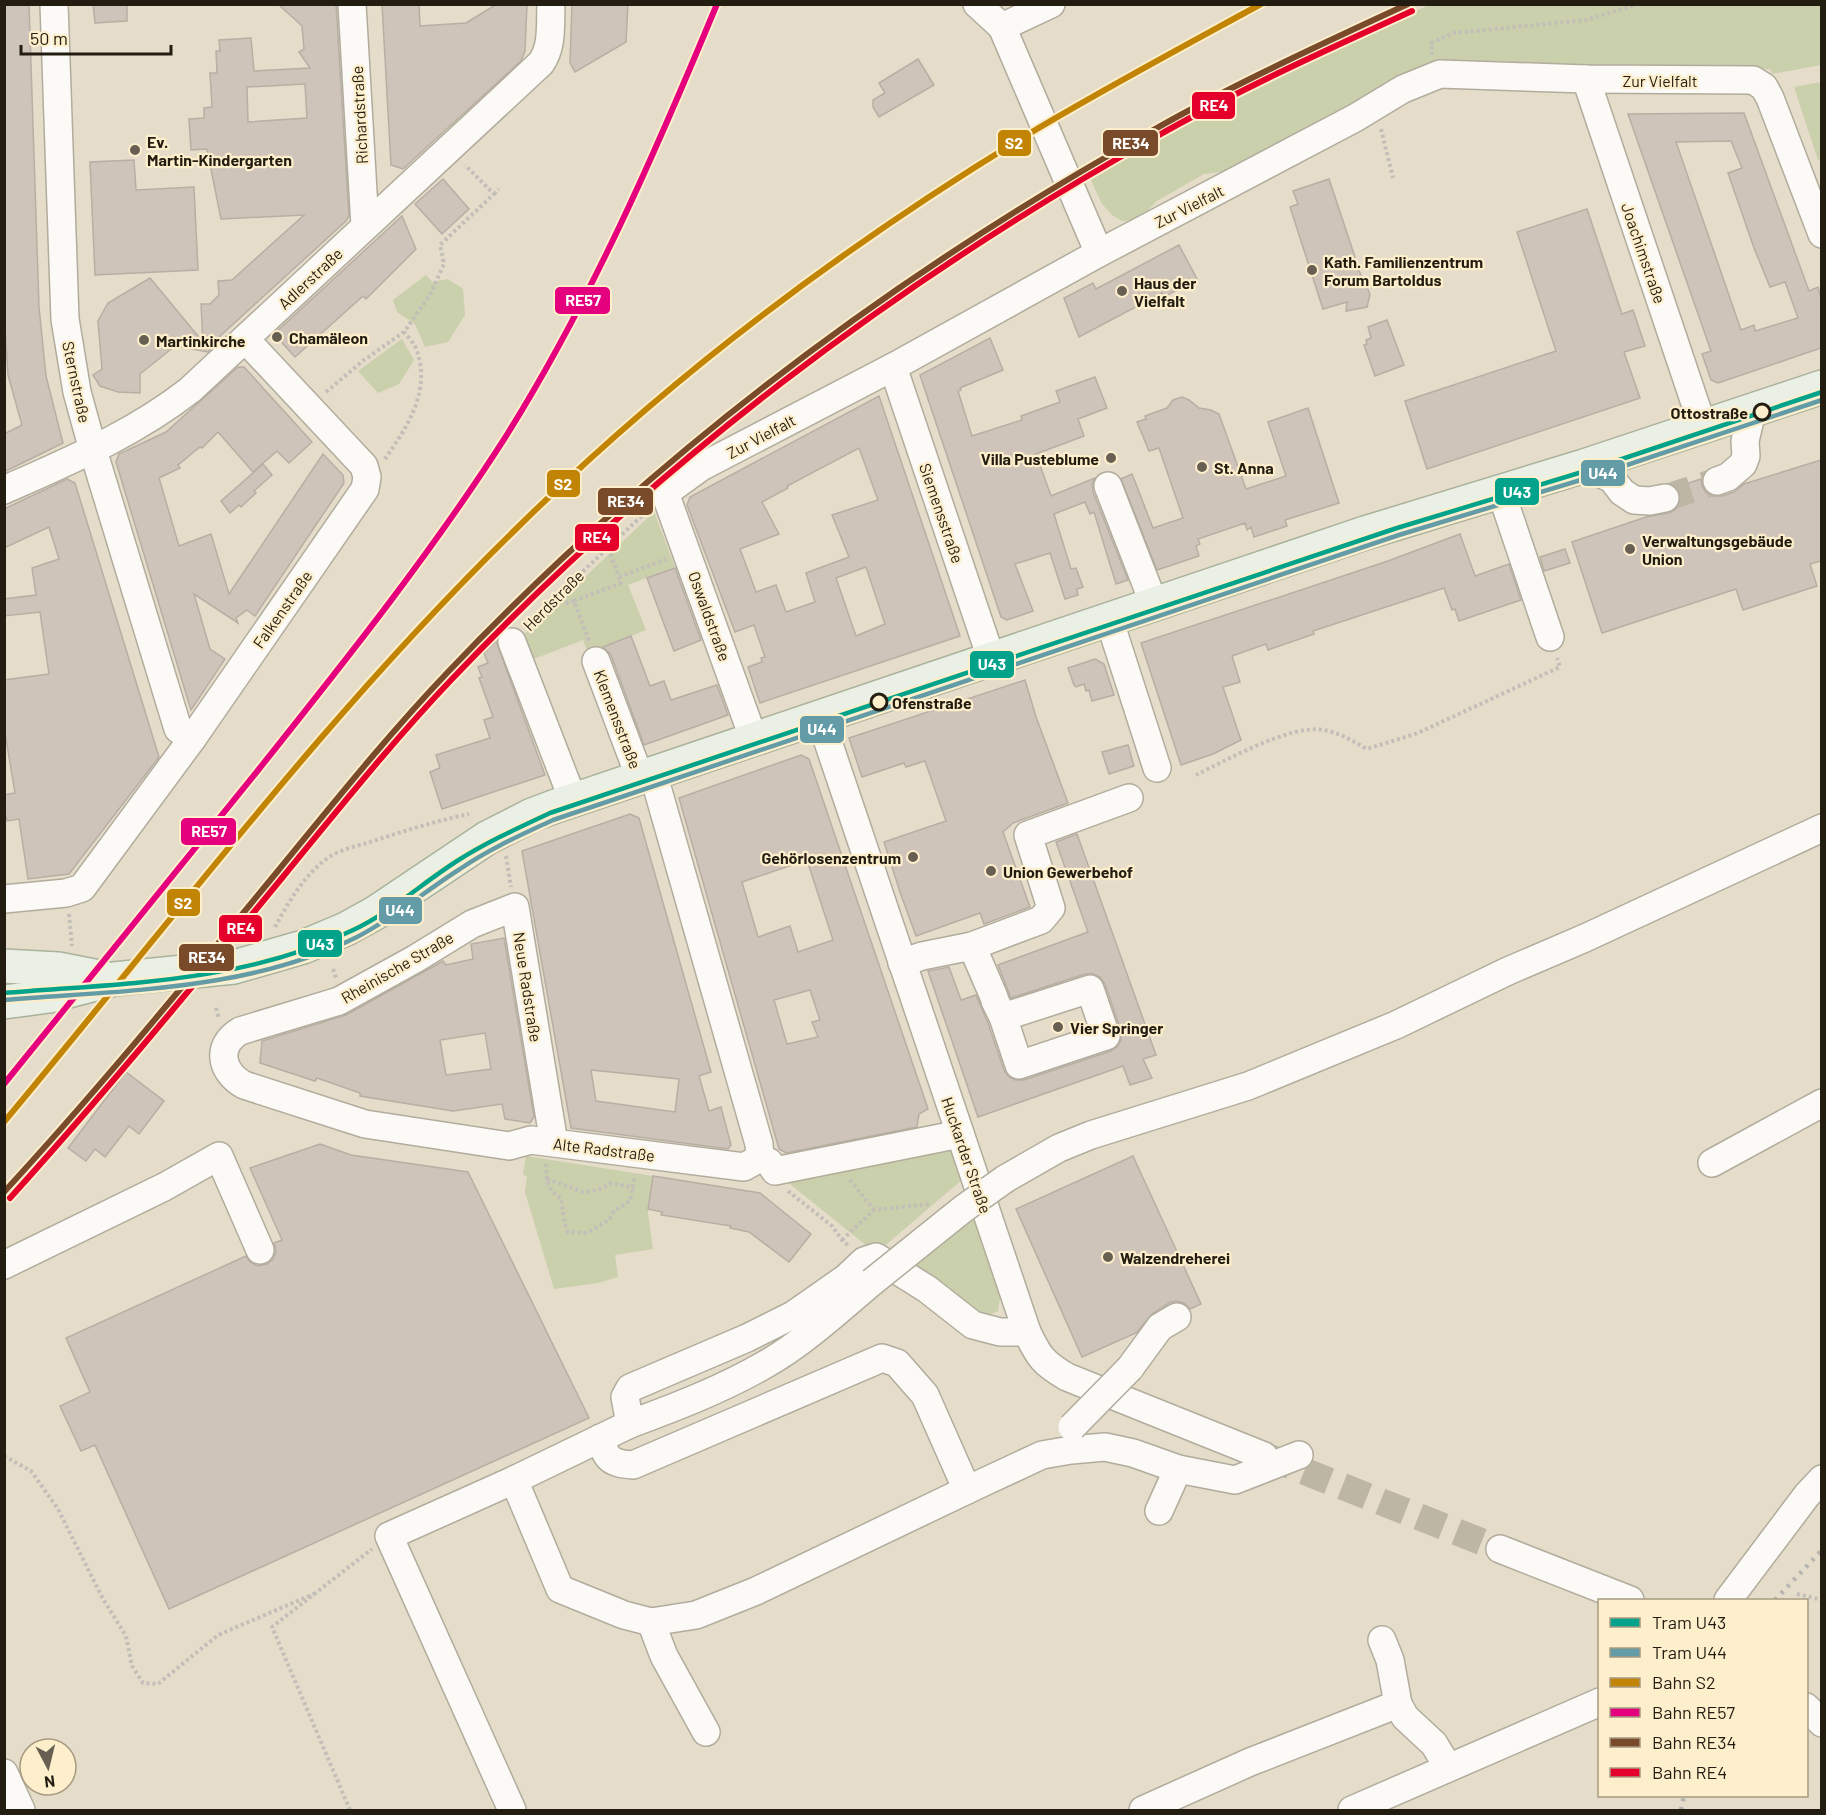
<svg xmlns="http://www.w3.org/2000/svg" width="1826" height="1815" font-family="Barlow,sans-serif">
<rect width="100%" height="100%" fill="#e5dcca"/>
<g fill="#cacfac">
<path d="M1429 5H1821V65L1772 74 1770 69H1604L1442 61 1236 170 1204 174 1157 201 1145 213 1134 220 1122 221 1112 215 1102 204 1090 178 1280 73Z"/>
<path d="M1821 82 1822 158 1818 160 1794 87Z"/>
<path d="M426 275 432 282 448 279 463 289 465 315 448 342 425 347 415 324 397 312 393 300Z"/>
<path d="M402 339 414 360 399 384 378 393 358 371Z"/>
<path d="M654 512 675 567 628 585 646 630 588 653 583 640 531 660 522 636Z"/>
<path d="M943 1145 955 1153 964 1178 881 1249 873 1242 867 1246 790 1184 789 1180Z"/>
<path d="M526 1156 653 1176 648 1213 653 1249 615 1255 618 1277 598 1283 554 1289 525 1192 527 1176 523 1175Z"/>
<path d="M978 1212 1000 1298 998 1311 986 1316 911 1263Z"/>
</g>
<g fill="#cfc4b9" stroke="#b9aea3" stroke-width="1.5" fill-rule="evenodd">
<path d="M4 4H29L39 307 46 376 63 443 4 472V434L22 425 8 375 4 311Z"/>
<path d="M93 4H127V21L95 23Z"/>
<path d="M278 4H336L349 216 346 221 207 348 210 350 208 352 175 346 140 374V393L118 392 100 386 93 375 102 369 98 321 108 303 150 278 203 342 201 304H210L219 295 218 281 232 280 304 215 221 219 207 149 191 150 189 119 204 118V108L212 107 210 73H217L216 51H220L219 40 251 38 254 71 310 68 299 52 304 49 302 26ZM305 84 307 118 248 122 247 87Z"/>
<path d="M382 4H419L420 26 466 23 497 4H527L525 51 521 61 403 169 391 165Z"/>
<path d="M572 4H628L626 42 575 72 570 63Z"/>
<path d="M918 59 934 85 879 117 873 107V100L885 93 879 83Z"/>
<path d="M1744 113 1809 291 1818 287 1821 298V348L1718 383 1711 380 1702 354 1711 351 1628 114ZM1731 141 1742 168 1728 173 1754 248 1770 287 1785 282 1798 318 1755 331 1754 325 1741 330 1676 142Z"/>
<path d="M134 160 136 190 194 187 198 270 95 275 90 162Z"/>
<path d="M443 179 469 209 442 234 415 204Z"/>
<path d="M1329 179 1355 257 1353 258 1370 294 1367 307 1346 311 1347 302 1323 309 1290 207 1298 204 1293 191Z"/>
<path d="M1587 209 1622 314 1633 310 1645 346 1624 352 1640 398 1427 469 1405 401 1556 351 1517 232Z"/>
<path d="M402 216 416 249 366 299 363 296 295 357 274 334Z"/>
<path d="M1179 245 1197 279 1164 297 1162 293 1079 337 1064 298 1093 283 1096 289Z"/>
<path d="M1387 320 1404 365 1375 376 1364 345 1367 344 1366 340 1371 338 1368 327Z"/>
<path d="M990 338 1003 370 960 388 961 390 958 391 972 436 1022 420 1021 416 1060 402 1056 391 1095 377 1107 408 1078 419 1084 436 1036 454 1051 496 1095 478 1092 484 1093 492 1128 580 1116 584 1094 512 1090 514 1085 502 1054 514 1071 569 1076 568 1083 587 1077 589 1078 595 1065 599 1050 553 1015 564 1033 611 1007 620 1001 617 920 375Z"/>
<path d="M238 367H244L312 442 289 463 277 451 253 472 218 432 202 448 200 447 178 465 180 468 159 478 179 546 211 534 229 594 323 454 343 475 344 483 255 616 247 610 236 618 238 623 194 594 210 649 225 659 191 710 116 462 119 454 166 432Z"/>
<path d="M879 396 960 636 760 703 748 667 762 662 761 658 765 657 754 625 735 632 687 505 690 497ZM859 448 878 500 832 515 849 557 806 573 815 602 786 612 776 585 756 592 740 549 779 534 762 502 788 488 787 486ZM866 567 885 624 856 636 836 578Z"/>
<path d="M1182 397 1189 400 1199 408 1211 410 1219 414 1246 489 1286 476 1268 422 1308 408 1339 503 1285 520 1287 526 1254 537 1251 527 1247 530 1245 523 1198 539 1200 544 1196 546 1199 556 1157 570 1121 479 1132 474 1153 528 1183 518 1159 448 1149 451 1137 422 1146 419 1145 416 1167 408 1173 400Z"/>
<path d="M1821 460V561L1810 564 1817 586 1743 610 1736 589 1602 633 1572 542 1646 517 1669 513 1676 509 1680 502V494L1676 487 1701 479 1702 486 1706 493 1714 496H1722L1734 492 1744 484Z"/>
<path d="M263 464 272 475 254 491 256 493 241 507 239 505 230 513 221 501Z"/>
<path d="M67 479 75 483 159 757 69 874 28 879 19 819 7 821 4 808V795L15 793 4 727V680L49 674 40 612 4 616V599L36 595 32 568 59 559 49 527 4 548V509Z"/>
<path d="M1460 534 1475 576 1509 564 1521 600 1459 621 1455 609 1452 610 1444 588 1313 631 1314 634 1268 650 1266 644 1232 656 1240 682 1223 687 1241 740 1213 754 1181 765 1141 643 1388 561Z"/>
<path d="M1565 549 1570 563 1544 571 1540 557Z"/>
<path d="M675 568 701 640 674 651 647 578Z"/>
<path d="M631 636 650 686 664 681 671 700 717 685 728 715 644 745 611 655 603 647Z"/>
<path d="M496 641 545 775 442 809 430 772 440 768 436 755 490 738 484 720 493 717 479 678 482 677 478 667 488 663 484 653Z"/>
<path d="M1095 659 1104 664 1114 695 1092 701 1089 690 1086 691 1084 684 1076 687 1074 685 1068 668Z"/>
<path d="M1025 680 1036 717 1068 803 1013 823 1003 832 1030 907 984 924 980 913 916 936 900 892 884 842 946 821 925 761 906 767 904 763 862 777 849 738Z"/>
<path d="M1128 745 1134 766 1109 774 1102 752Z"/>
<path d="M801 755 809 759 928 1109 919 1114 917 1127 786 1153 779 1149 679 798ZM807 860 833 940 798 952 790 926 758 937 742 882ZM810 990 820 1020 812 1022 818 1037 787 1044 774 1000Z"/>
<path d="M630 814 639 818 711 1072 699 1076 709 1111 721 1107 731 1145 728 1149 571 1128 522 851ZM591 1070 679 1079 675 1112 596 1101Z"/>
<path d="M1077 834 1156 1055 1143 1059 1152 1078 1130 1085 1123 1066 978 1117 928 971 949 967 961 1000 976 995 988 1023 1004 1070 1008 1076 1015 1080H1024L1111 1051 1117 1047 1121 1040V1031L1105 984 1100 977 1093 974H1085L1011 998 998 965 1088 932 1056 842Z"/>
<path d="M504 938 534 1117 530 1123 505 1119 502 1104 453 1111 360 1096V1093L317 1078 315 1081 260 1063 262 1041 346 1015 443 961 446 965 473 959 471 944ZM485 1033 491 1069 446 1075 440 1040Z"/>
<path d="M126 1072 164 1101 139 1134 129 1126 105 1157 95 1149 86 1161 68 1148Z"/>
<path d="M320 1144 351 1155 468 1172 589 1418 169 1609 95 1445 81 1451 60 1406 90 1392 66 1338 246 1256 250 1262 258 1266 267 1264 273 1259 276 1252 274 1243 282 1240 250 1168Z"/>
<path d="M1133 1156 1201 1304 1190 1309 1184 1303 1176 1301 1169 1303 1152 1314 1136 1333 1082 1357 1016 1209Z"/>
<path d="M653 1176 760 1193 811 1234 789 1262 749 1232 730 1228 731 1226 661 1215 662 1212 648 1209Z"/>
</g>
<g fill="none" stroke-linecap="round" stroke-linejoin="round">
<g stroke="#beb6a5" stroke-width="27" stroke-dasharray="27 14" stroke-linecap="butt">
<path d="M1665 498 1717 481"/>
<path d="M1266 1456 1500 1549"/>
</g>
<defs>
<g id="minor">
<path d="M54 4 65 319 77 392 93 450 178 729 192 739"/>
<path d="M352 4 365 226"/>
<path d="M977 4 1002 27 1099 253"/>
<path d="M1002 27 1051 4"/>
<path d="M1586 79 1703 427"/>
<path d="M893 367 991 658"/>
<path d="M1584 466 1612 479 1622 492 1634 500 1650 501 1665 498"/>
<path d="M1717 481 1728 477 1743 464 1746 456 1745 441 1752 411"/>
<path d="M1108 486 1154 604"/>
<path d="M4 490C69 461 134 434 190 390L541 63C553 46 550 25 551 4"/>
<path d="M1501 492 1550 637"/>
<path d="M1109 619 1157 768"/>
<path d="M512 642 573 800"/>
<path d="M596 661 640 778"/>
<path d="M820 718 1027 1332C1039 1357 1043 1363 1067 1377L1264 1456"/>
<path d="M754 740 665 493 701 467 893 367 1099 253 1355 118 1403 89 1440 74 1586 79 1753 80 1764 87 1770 98 1822 234"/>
<path d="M653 773 759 1144 760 1158"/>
<path d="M4 899 66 893 82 888 192 739 365 489 367 477 364 466 245 339"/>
<path d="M972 946 994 997"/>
<path d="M902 963 922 956 972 946 1041 920 1051 908 1028 835 1129 798"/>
<path d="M995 1001 1003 1017 1019 1065 1106 1036 1090 989 1003 1017"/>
<path d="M554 1143 515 907 472 924 415 959 339 1001 240 1031C215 1046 221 1072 244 1085L365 1124 509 1146 531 1140 554 1143 744 1167 760 1158 769 1162 775 1171 960 1134"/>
<path d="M1712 1163 1822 1103"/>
<path d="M1005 1179 1059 1148 1091 1135 1248 1086 1396 1025 1508 971 1585 938 1822 828"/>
<path d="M4 1265 164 1187 219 1156 260 1250"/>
<path d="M872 1282C839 1310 803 1343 766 1364 723 1389 676 1407 630 1424L625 1397 630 1388 747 1338 793 1315 846 1278 864 1261 876 1257 927 1289 973 1325 1000 1332H1027"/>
<path d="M1130 1368 1160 1327 1177 1317"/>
<path d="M600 1438C607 1460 610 1463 633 1465L882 1358 897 1363 925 1395 967 1490 756 1591 696 1615 651 1622 624 1615 560 1589 514 1480 630 1424"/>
<path d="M967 1490 1042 1455 1071 1450 1105 1447 1133 1453 1178 1469 1235 1480 1299 1455"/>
<path d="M1159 1511 1178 1469"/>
<path d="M1500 1549 1630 1600"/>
<path d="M1728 1600 1807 1495 1822 1479"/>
<path d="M651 1622 664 1656 706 1732"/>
<path d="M1382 1640 1390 1660 1398 1704 1405 1717 1434 1744 1448 1767"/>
<path d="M1806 1707 1822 1723"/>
<path d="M4 1773 21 1810"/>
<path d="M512 1810 389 1536 514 1480"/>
<path d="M1143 1810 1250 1762 1398 1704"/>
<path d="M1352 1810 1600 1702"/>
</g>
<g id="major">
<path d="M4 966 58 969 104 978"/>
<path d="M4 1002 49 996 114 979 234 967 303 947 346 929 375 913 487 838 532 815 556 806 1365 533 1584 466 1822 387"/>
</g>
</defs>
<use href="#minor" stroke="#b2ac9d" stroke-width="30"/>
<use href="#major" stroke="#aab29b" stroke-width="36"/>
<g stroke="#c3bfb8" stroke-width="4" stroke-dasharray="3 3" stroke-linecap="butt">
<path d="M1432 55 1431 43 1454 33 1586 20 1639 4"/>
<path d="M1381 129 1393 178"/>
<path d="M494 194 499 189"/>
<path d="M326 392 364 360 404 332"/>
<path d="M385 459C407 427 431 392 417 351 415 344 408 337 404 332L430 295 444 264 440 245 494 194 465 165"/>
<path d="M619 577 666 559"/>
<path d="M563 590 567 603 574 601 589 641"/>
<path d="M574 601 621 583 608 547"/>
<path d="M526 625 647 511"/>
<path d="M1196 775C1227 760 1290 724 1324 730 1340 733 1353 741 1367 749L1418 733 1560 667 1557 658"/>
<path d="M506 856 511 887"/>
<path d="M69 914 72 946"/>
<path d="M275 927C288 903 303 877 325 860 336 851 353 847 367 843 401 832 435 821 469 814"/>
<path d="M333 969 336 978"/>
<path d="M216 1008 219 1019"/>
<path d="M546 1164C547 1181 546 1189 561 1198L565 1224 568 1232 586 1233 609 1220 614 1211 630 1201 635 1175"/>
<path d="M547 1179 583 1192 598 1190 611 1183 634 1188"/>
<path d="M850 1180 874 1210"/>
<path d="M788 1191 832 1226 842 1240 849 1246"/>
<path d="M842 1240 874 1210 931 1204"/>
<path d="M4 1456 31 1471 58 1509 103 1599 126 1636 132 1666 143 1683 158 1684 218 1635 316 1593"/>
<path d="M1797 1594 1822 1600"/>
<path d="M350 1810 272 1627 372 1549"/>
</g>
<use href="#minor" stroke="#fbfaf7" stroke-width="27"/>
<use href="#major" stroke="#eaf0e5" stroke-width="33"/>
<g stroke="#b6b4b0" stroke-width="4.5" stroke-dasharray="3 6" stroke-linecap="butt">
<path d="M1775 1600 1822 1550"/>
<path d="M1681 1810 1684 1796"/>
</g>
<defs>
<g id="minor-bridge">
<path d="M872 1282 963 1209 1005 1179"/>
<path d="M1072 1427 1130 1368"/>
</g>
</defs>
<use href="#minor-bridge" stroke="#b2ac9d" stroke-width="30" stroke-linecap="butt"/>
<use href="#minor-bridge" stroke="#fbfaf7" stroke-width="27"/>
<defs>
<path id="rail-1" d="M4 1122C172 921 329 711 517 528 672 375 851 241 1037 129 1111 85 1186 45 1261 4"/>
<path id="rail-2" d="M4 1084C89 979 174 874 259 769 346 660 433 551 508 433 592 298 656 151 717 4"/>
<path id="rail-3" d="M4 1192C99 1089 188 980 277 872 332 805 387 736 447 673 651 458 890 278 1148 133 1232 85 1320 45 1408 4"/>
<path id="rail-4" d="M10 1198C104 1094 193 986 282 878 337 811 392 742 452 679 656 464 895 283 1152 139 1236 91 1324 51 1412 11"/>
</defs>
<use href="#rail-1" stroke="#fdeecc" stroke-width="10"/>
<use href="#rail-2" stroke="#fdeecc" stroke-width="10"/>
<use href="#rail-3" stroke="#fdeecc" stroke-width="10"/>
<use href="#rail-4" stroke="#fdeecc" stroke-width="10"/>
<use href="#rail-1" stroke="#c28404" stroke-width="6"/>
<use href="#rail-2" stroke="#e5007d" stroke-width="6"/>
<use href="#rail-3" stroke="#7a4b2a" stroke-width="6"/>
<use href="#rail-4" stroke="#e4002b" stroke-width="6"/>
<defs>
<path id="tram-1" d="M4 993C123 983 241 983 351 931 390 913 421 884 457 861 487 842 518 828 550 813L1397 528 1592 469 1822 392"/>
<path id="tram-2" d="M5 1000C124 990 248 991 357 937 394 918 425 891 460 869 489 849 521 835 553 820L1399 535 1594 476 1822 400"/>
</defs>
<use href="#tram-1" stroke="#fdeecc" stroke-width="9"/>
<use href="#tram-2" stroke="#fdeecc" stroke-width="9"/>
<use href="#tram-1" stroke="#02a28b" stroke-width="4.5"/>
<use href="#tram-2" stroke="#639ca6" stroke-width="4.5"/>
</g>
<g fill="#676052" stroke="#fdeecc" stroke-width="2">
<circle cx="135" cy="150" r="6"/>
<circle cx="1312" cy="270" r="6"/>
<circle cx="1122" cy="291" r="6"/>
<circle cx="277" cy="337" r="6"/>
<circle cx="144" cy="340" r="6"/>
<circle cx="1111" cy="458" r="6"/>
<circle cx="1202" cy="467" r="6"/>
<circle cx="1630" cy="549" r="6"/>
<circle cx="913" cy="857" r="6"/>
<circle cx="991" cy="871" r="6"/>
<circle cx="1058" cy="1027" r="6"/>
<circle cx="1108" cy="1257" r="6"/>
</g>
<g fill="#fdeecc" stroke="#231d11" stroke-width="3">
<circle cx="1762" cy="412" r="8"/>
<circle cx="879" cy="702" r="8"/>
</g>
<g text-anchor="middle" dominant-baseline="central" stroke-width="4.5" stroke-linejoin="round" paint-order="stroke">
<g font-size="16" fill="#231d11" stroke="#fdeecc">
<text x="1660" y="80">Zur Vielfalt</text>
<text transform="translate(359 115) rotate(-93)">Richardstraße</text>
<text transform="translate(1189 206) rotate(-27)">Zur Vielfalt</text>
<text transform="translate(1644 253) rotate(71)">Joachimstraße</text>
<text transform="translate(310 278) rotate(-43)">Adlerstraße</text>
<text transform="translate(77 382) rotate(78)">Sternstraße</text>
<text transform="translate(761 436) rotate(-28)">Zur Vielfalt</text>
<text transform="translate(942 513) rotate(71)">Siemensstraße</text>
<text transform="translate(553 600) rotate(-45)">Herdstraße</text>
<text transform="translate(282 609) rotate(-55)">Falkenstraße</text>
<text transform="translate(710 616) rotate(70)">Oswaldstraße</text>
<text transform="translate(618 719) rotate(69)">Klemensstraße</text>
<text transform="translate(397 967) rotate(-30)">Rheinische Straße</text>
<text transform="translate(528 987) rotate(81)">Neue Radstraße</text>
<text transform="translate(604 1149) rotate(7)">Alte Radstraße</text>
<text transform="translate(967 1155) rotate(71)">Huckarder Straße</text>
</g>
<g font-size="16" font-weight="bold" fill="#231d11" stroke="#fdeecc" text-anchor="start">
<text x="147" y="141">Ev.<tspan x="147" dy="18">Martin-Kindergarten</tspan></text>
<text x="1324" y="261">Kath. Familienzentrum<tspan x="1324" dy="18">Forum Bartoldus</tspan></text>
<text x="1134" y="282">Haus der<tspan x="1134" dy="18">Vielfalt</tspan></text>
<text x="289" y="337">Chamäleon</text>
<text x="156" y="340">Martinkirche</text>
<text x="1099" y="458" text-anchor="end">Villa Pusteblume</text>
<text x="1214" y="467">St. Anna</text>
<text x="1642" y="540">Verwaltungsgebäude<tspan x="1642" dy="18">Union</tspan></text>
<text x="901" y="857" text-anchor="end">Gehörlosenzentrum</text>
<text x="1003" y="871">Union Gewerbehof</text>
<text x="1070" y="1027">Vier Springer</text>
<text x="1120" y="1257">Walzendreherei</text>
</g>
<g font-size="16" font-weight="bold" fill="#231d11" stroke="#fdeecc" text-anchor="end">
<text x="1748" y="412">Ottostraße</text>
<text x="892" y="702" text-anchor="start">Ofenstraße</text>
</g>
</g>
<g stroke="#fdeecc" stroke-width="2">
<rect x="1191" y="91" width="45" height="29" rx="6" fill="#e4002b"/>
<rect x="1102" y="129" width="57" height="28" rx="6" fill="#7a4b2a"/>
<rect x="997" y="129" width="35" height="28" rx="6" fill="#c28404"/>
<rect x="554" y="286" width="57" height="29" rx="6" fill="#e5007d"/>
<rect x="1580" y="459" width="46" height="28" rx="6" fill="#639ca6"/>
<rect x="546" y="469" width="35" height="29" rx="6" fill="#c28404"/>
<rect x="1494" y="477" width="46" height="29" rx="6" fill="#02a28b"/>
<rect x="597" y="487" width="57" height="29" rx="6" fill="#7a4b2a"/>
<rect x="574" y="523" width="46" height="29" rx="6" fill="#e4002b"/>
<rect x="969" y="650" width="46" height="29" rx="6" fill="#02a28b"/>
<rect x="799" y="715" width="46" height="29" rx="6" fill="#639ca6"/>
<rect x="180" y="817" width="57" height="29" rx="6" fill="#e5007d"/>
<rect x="166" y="888" width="35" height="29" rx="6" fill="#c28404"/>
<rect x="378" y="896" width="45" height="29" rx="6" fill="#639ca6"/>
<rect x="218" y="914" width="45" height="29" rx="6" fill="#e4002b"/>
<rect x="297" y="929" width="46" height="29" rx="6" fill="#02a28b"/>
<rect x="178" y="943" width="57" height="29" rx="6" fill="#7a4b2a"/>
</g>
<g font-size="16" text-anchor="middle" font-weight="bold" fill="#fff">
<text x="1214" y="111">RE4</text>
<text x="1131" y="149">RE34</text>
<text x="1014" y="149">S2</text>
<text x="583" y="306">RE57</text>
<text x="1603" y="479">U44</text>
<text x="563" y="490">S2</text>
<text x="1517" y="498">U43</text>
<text x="626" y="507">RE34</text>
<text x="597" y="543">RE4</text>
<text x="992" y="670">U43</text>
<text x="822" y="735">U44</text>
<text x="209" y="837">RE57</text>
<text x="183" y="909">S2</text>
<text x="400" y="916">U44</text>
<text x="241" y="934">RE4</text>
<text x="320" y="950">U43</text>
<text x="207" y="963">RE34</text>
</g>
<rect width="1826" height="1815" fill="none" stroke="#231d11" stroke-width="12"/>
<rect x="1598" y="1599" width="210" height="198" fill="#fdeecc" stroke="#a69a81" stroke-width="1.5"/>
<rect x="1610" y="1618" width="30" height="9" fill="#02a28b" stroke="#a69a81" stroke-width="1.5"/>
<text x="1652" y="1629" font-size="18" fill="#231d11">Tram U43</text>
<rect x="1610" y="1648" width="30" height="9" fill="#639ca6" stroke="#a69a81" stroke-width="1.5"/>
<text x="1652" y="1659" font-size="18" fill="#231d11">Tram U44</text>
<rect x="1610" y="1678" width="30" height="9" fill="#c28404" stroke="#a69a81" stroke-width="1.5"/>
<text x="1652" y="1689" font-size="18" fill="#231d11">Bahn S2</text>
<rect x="1610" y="1708" width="30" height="9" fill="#e5007d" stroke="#a69a81" stroke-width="1.5"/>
<text x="1652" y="1719" font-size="18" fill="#231d11">Bahn RE57</text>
<rect x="1610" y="1738" width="30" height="9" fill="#7a4b2a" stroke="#a69a81" stroke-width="1.5"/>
<text x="1652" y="1749" font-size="18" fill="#231d11">Bahn RE34</text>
<rect x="1610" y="1768" width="30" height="9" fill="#e4002b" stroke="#a69a81" stroke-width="1.5"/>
<text x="1652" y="1779" font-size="18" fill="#231d11">Bahn RE4</text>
<g transform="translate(48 1767) rotate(173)"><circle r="28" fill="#fdeecc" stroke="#a69a81" stroke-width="1.5"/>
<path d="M0-4.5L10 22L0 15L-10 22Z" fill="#676052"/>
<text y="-9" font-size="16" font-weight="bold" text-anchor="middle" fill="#231d11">N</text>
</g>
<path d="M21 45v9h150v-9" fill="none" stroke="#231d11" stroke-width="3"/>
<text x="30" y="45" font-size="18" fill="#231d11" stroke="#fdeecc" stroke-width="4.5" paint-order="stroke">50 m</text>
</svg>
